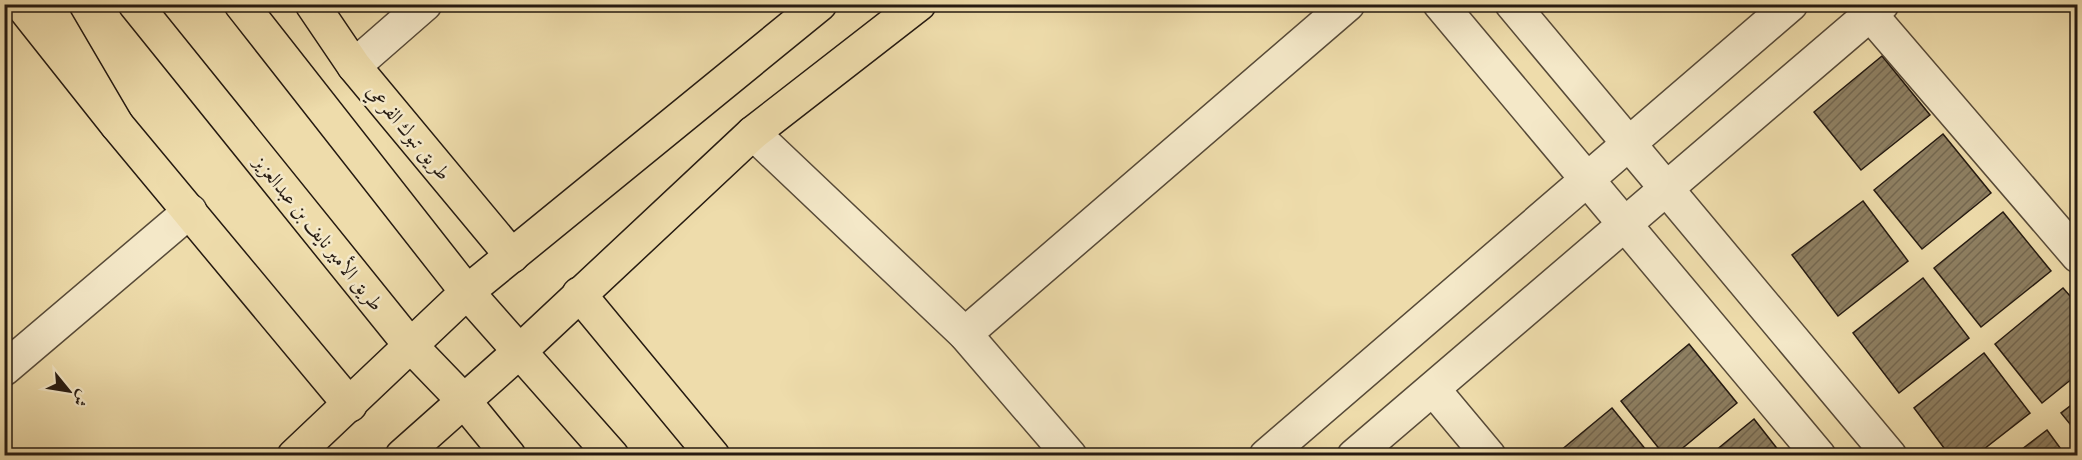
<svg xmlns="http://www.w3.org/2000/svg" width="2082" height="460" font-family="'EB Garamond',Amiri,serif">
<defs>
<pattern id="building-hatch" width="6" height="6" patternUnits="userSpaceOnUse" patternTransform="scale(1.5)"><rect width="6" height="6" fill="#8e7f61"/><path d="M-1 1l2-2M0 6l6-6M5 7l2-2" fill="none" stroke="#74674f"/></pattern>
</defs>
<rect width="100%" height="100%" fill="#eedcab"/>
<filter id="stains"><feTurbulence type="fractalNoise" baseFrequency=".00333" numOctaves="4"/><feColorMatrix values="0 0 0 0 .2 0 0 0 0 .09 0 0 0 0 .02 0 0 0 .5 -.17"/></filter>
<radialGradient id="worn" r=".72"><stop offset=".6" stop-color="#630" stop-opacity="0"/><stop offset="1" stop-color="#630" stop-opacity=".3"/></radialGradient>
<g fill="url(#building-hatch)" stroke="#251a11" stroke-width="1.5">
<path d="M1882 56 1930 115 1861 170 1814 112Z"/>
<path d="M1943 134 1991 193 1922 249 1874 190Z"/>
<path d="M1863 201 1908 261 1838 316 1792 255Z"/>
<path d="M2003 212 2051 271 1981 327 1934 268Z"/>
<path d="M1923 278 1969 338 1899 393 1853 333Z"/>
<path d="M2063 288 2078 305V374L2042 403 1995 344Z"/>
<path d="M1689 344 1737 403 1673 456H1665L1621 401Z"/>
<path d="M1984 353 2030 413 1975 456H1950L1914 408Z"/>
<path d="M2078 400V434L2061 413Z"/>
<path d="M1612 408 1651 456H1554Z"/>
<path d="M1754 419 1783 456H1709Z"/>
<path d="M2047 430 2066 456H2013Z"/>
</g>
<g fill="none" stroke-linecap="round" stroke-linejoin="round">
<defs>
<g id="minor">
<path d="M1440 4 1819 456"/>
<path d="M1512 4 1890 456"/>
<path d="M1870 14 2078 256"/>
<path d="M354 66 425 4"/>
<path d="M753 133 965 334 1070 456"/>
<path d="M965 334 1348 4"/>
<path d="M4 369 190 211"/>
<path d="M1433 389 1489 456"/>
<path d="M1266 456 1791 4"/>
<path d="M1354 456 1882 4"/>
</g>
<g id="major">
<path d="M21 4 117 125 350 405"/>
<path d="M312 4 354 66 512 256"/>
<path d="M579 294 713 456"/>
<path d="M294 456 467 292 820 4"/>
<path d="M402 456 520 351 753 133 919 4"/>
</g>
<g id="highway">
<path d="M46 4 117 125"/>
<path d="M135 4 410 345 464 401 509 456"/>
<path d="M241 4 467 292 612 456"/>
</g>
</defs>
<use href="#minor" stroke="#574a38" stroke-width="36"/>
<use href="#major" stroke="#251a11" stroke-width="36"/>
<use href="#highway" stroke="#251a11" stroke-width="36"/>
<use href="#minor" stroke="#f4e8c8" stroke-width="33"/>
<use href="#major" stroke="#eedcab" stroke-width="33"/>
<use href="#highway" stroke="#eedcab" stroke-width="33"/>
</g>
<g text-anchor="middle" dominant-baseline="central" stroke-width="5" stroke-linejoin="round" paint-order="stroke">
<g font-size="20" fill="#251a11" stroke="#f4e8c8">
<text transform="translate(409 132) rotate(50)">طريق تبوك الفرعي</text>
<text transform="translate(319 233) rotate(51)">طريق الأمير نايف بن عبدالعزيز</text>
</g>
</g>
<rect width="2082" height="460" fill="none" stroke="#eedcab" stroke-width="24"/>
<rect x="6" y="6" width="2070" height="448" fill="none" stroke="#251a11" stroke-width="3"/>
<rect x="12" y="12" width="2058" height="436" fill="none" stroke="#251a11" stroke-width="1.5"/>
<g transform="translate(69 391) rotate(120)" stroke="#f4e8c8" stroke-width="4.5" paint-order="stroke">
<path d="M0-4.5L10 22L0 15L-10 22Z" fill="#251a11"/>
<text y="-9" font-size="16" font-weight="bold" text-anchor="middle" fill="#251a11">ش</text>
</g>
<rect width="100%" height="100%" filter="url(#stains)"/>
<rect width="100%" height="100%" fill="url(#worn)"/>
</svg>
